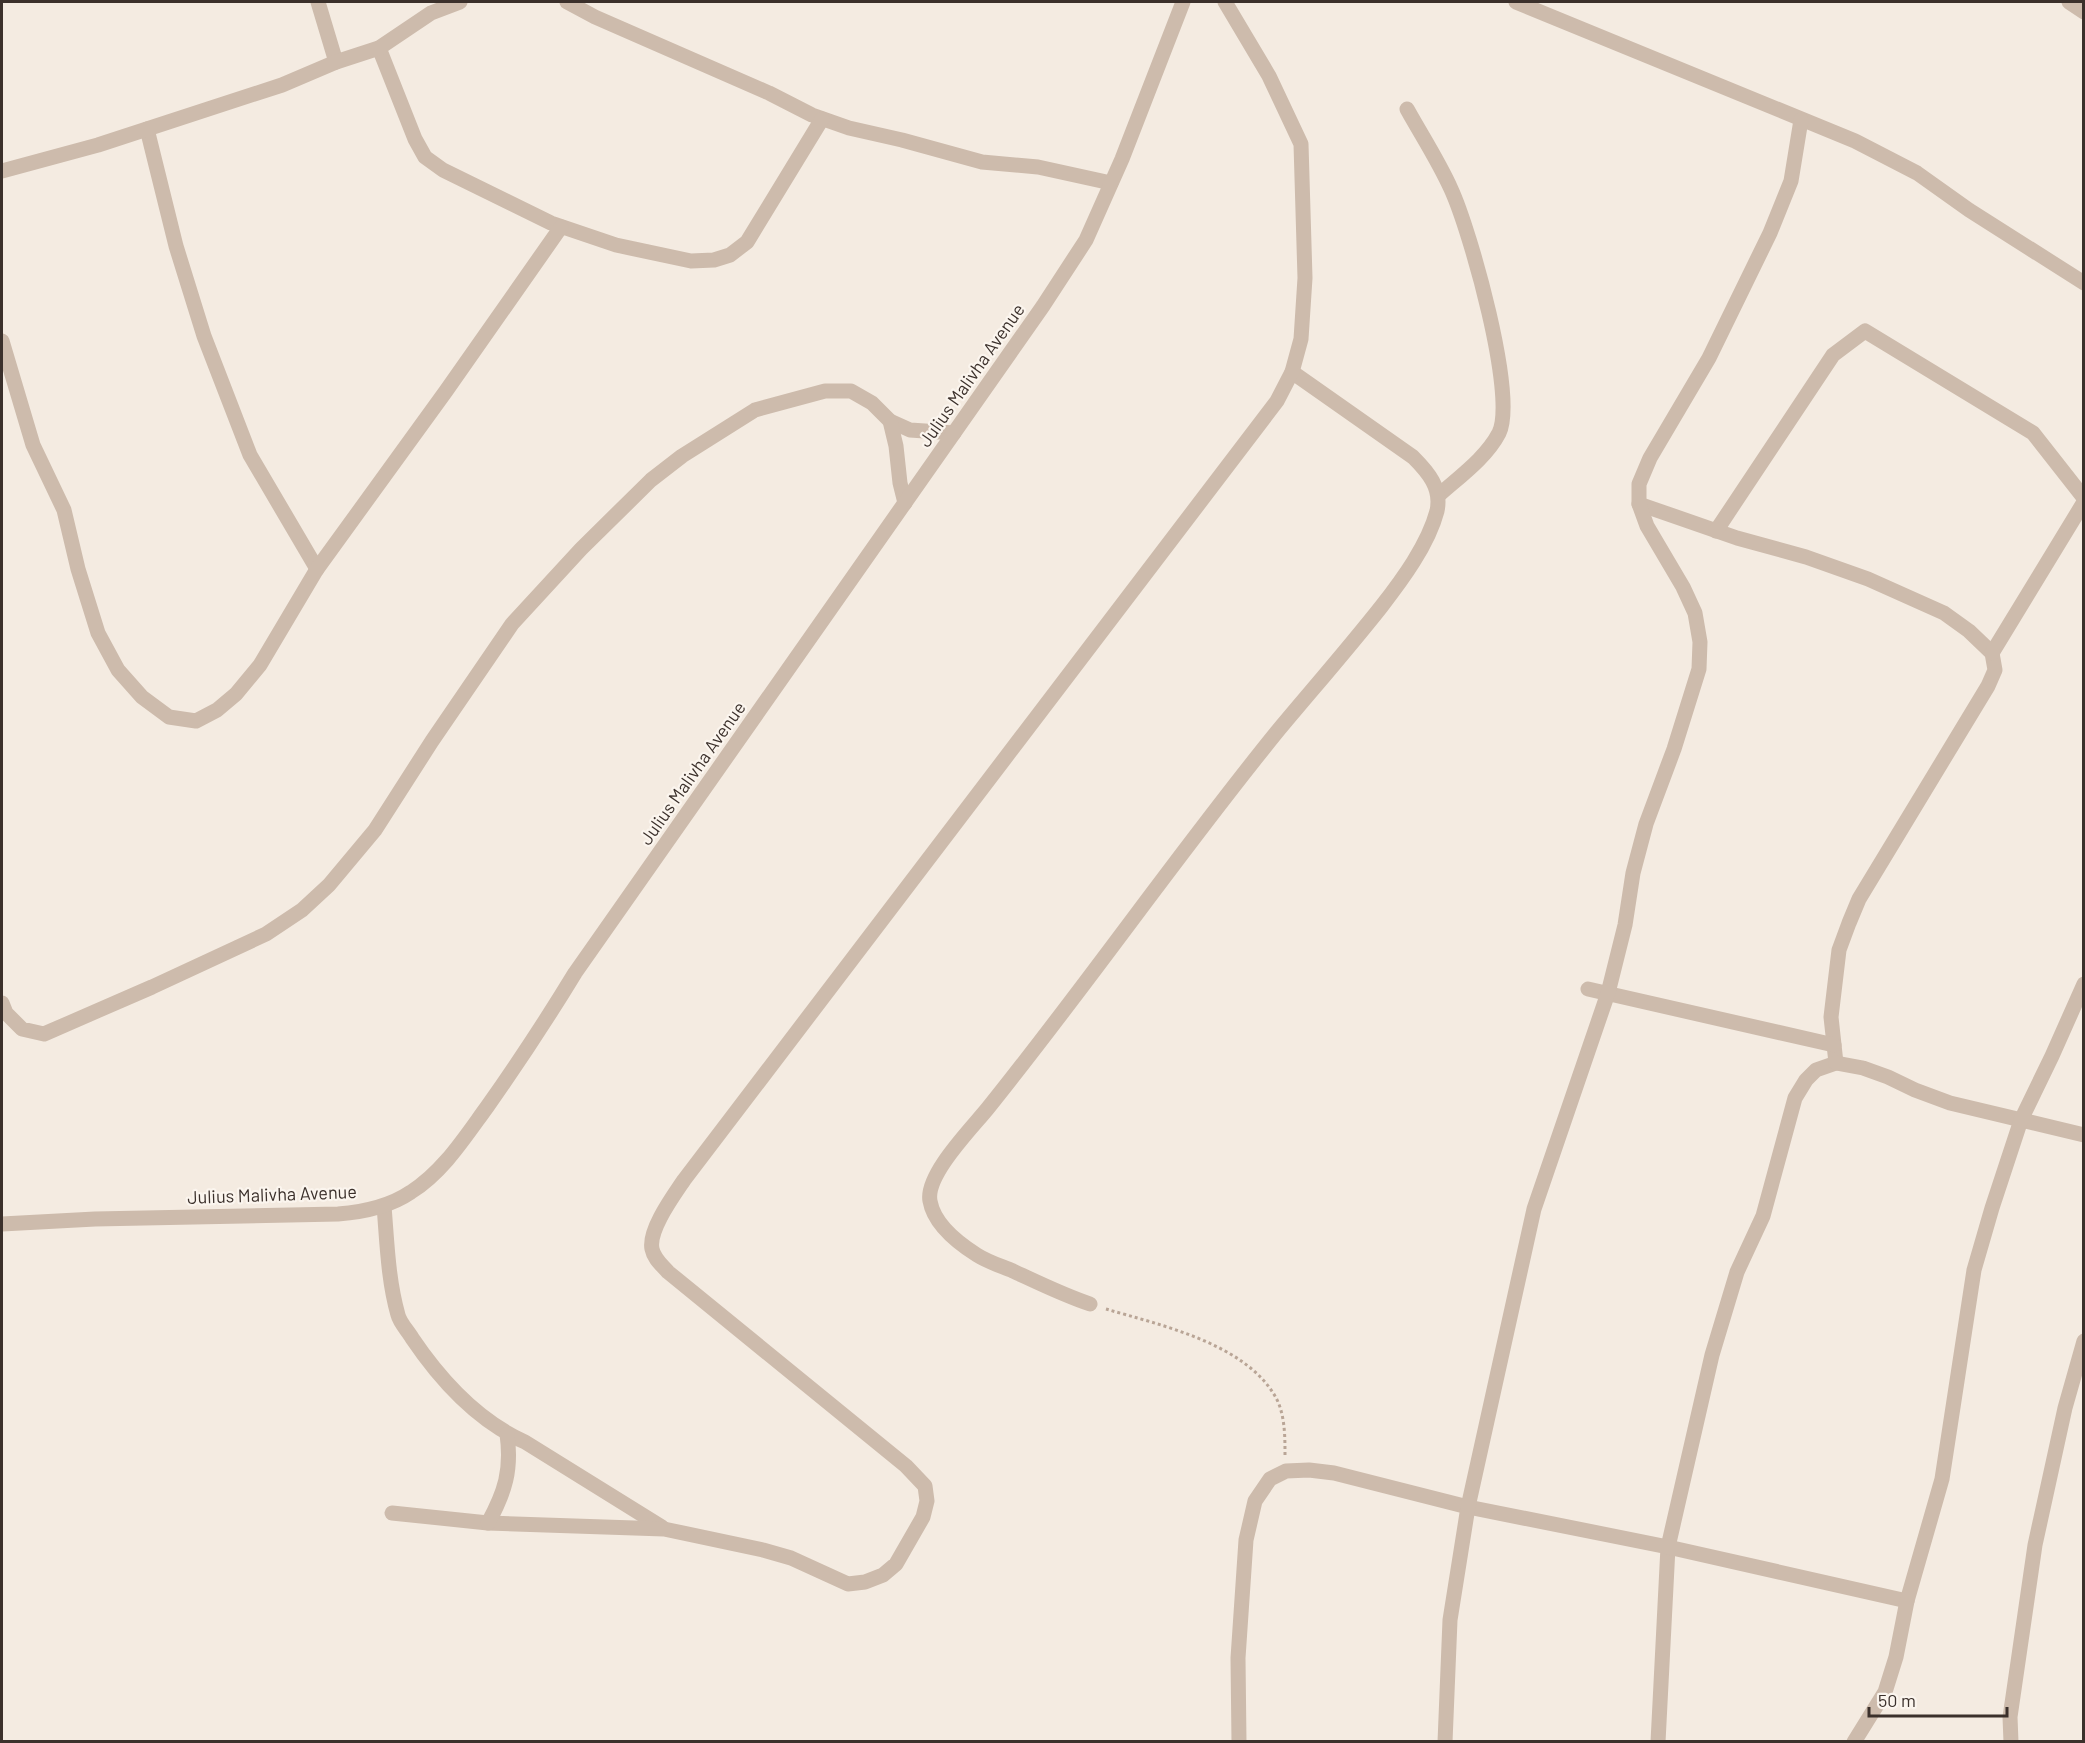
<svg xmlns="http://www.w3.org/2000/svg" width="2085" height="1743" font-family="Barlow,sans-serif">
<rect width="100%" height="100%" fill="#f4ebe1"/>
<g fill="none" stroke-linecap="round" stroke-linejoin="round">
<path stroke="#b9a596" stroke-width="3" stroke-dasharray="3 3" stroke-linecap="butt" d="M1106 1309C1160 1325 1244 1343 1275 1396 1285 1413 1285 1436 1285 1455"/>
<g stroke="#cdbbac" stroke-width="15">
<path d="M318 2 336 62"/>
<path d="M567 2 595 17 769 93 812 115 849 128 902 140 982 162 1038 167 1111 183"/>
<path d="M1516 2 1855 141 1917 173 1969 210 2084 283"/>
<path d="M2069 2 2084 12"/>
<path d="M379 48 415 139 425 157 443 170 551 223 616 245 691 261 714 260 730 255 747 242 822 119"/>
<path d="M1407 109C1422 136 1439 162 1451 189 1470 230 1517 396 1499 433 1486 458 1459 477 1439 495"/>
<path d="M147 129 176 246 204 336 250 455 317 569"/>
<path d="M2 171 98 145 282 85 336 62 379 48 431 13 460 2"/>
<path d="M2 341 33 445 64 510 78 569 98 633 118 670 142 697 169 717 196 721 217 710 236 694 260 665 317 569 446 391 561 227"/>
<path d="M890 421 910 430 954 433"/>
<path d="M1639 504 1737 538 1806 557 1868 579 1944 613 1969 631 1992 653 1995 670 1988 686 1859 899 1849 923 1839 950 1831 1017 1836 1063 1816 1070 1806 1080 1795 1098 1763 1216 1737 1272 1712 1355 1668 1547 1658 1742"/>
<path d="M1716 531 1833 355 1865 331 2033 433 2084 498"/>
<path d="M1992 653 2084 502"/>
<path d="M1588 989 1834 1045"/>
<path d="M2 1003 6 1013 22 1029 44 1034 152 987 266 934 302 910 329 885 375 830 432 741 512 624 581 549 651 480 682 456 755 410 825 391H851L872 403 890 421 896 446 900 483 905 503"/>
<path d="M1836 1063 1863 1068 1888 1077 1915 1090 1950 1103 2084 1135"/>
<path d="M384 1206C387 1242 388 1280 398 1315 400 1323 408 1331 412 1338 441 1381 478 1421 525 1442L662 1527"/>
<path d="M1090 1304C1063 1295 1039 1283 1013 1271 1001 1266 988 1262 977 1255 958 1243 934 1224 930 1201 925 1175 972 1128 988 1108 1087 985 1177 855 1276 733 1311 691 1347 650 1381 607 1402 580 1428 545 1437 511 1442 488 1428 472 1413 457L1292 372"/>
<path d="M392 1513 488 1523 664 1529 763 1550 791 1558 848 1584 865 1582 883 1575 896 1564 923 1517 927 1501 925 1486 906 1466 668 1272C662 1265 654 1259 652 1249 648 1230 674 1195 684 1180L1277 401 1292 372 1301 339 1305 278 1301 144 1269 76 1225 2"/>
<path d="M488 1523C505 1492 512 1470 507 1434"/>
<path d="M1239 1742 1238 1658 1246 1540 1255 1501 1270 1479 1286 1471 1309 1470 1334 1473 1468 1507 1668 1547 1907 1601"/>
<path d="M1445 1742 1450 1620 1468 1507 1534 1209 1608 993 1625 925 1633 873 1646 824 1674 749 1699 669 1700 642 1695 613 1683 587 1647 526 1639 504V484L1650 458 1709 358 1770 233 1791 181 1801 120"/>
<path d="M1854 1742 1885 1692 1896 1657 1907 1601 1942 1479 1974 1270 1992 1208 2021 1120 2052 1056 2084 984"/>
<path d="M2011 1742 2010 1717 2035 1545 2065 1408 2084 1341"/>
</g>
<path stroke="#cdbbac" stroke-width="15" d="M2 1224 95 1219 338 1214C364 1212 389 1207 411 1192 443 1172 465 1137 487 1107 518 1063 547 1019 575 973L1043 306 1086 240 1122 159 1183 2"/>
</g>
<g text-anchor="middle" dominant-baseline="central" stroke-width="4.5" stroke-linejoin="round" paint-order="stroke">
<g font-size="18" fill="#3b302b" stroke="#fbf5ee">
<text transform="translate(971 375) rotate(-55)">Julius Malivha Avenue</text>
<text transform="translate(692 773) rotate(-55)">Julius Malivha Avenue</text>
<text transform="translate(272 1194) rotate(-2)">Julius Malivha Avenue</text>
</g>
</g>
<rect width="2085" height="1743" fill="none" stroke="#3b302b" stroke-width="6"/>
<path d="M1869 1707v9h138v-9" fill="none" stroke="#3b302b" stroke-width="3"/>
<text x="1878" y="1707" font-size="18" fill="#3b302b" stroke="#fbf5ee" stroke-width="4.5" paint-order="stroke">50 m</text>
</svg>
